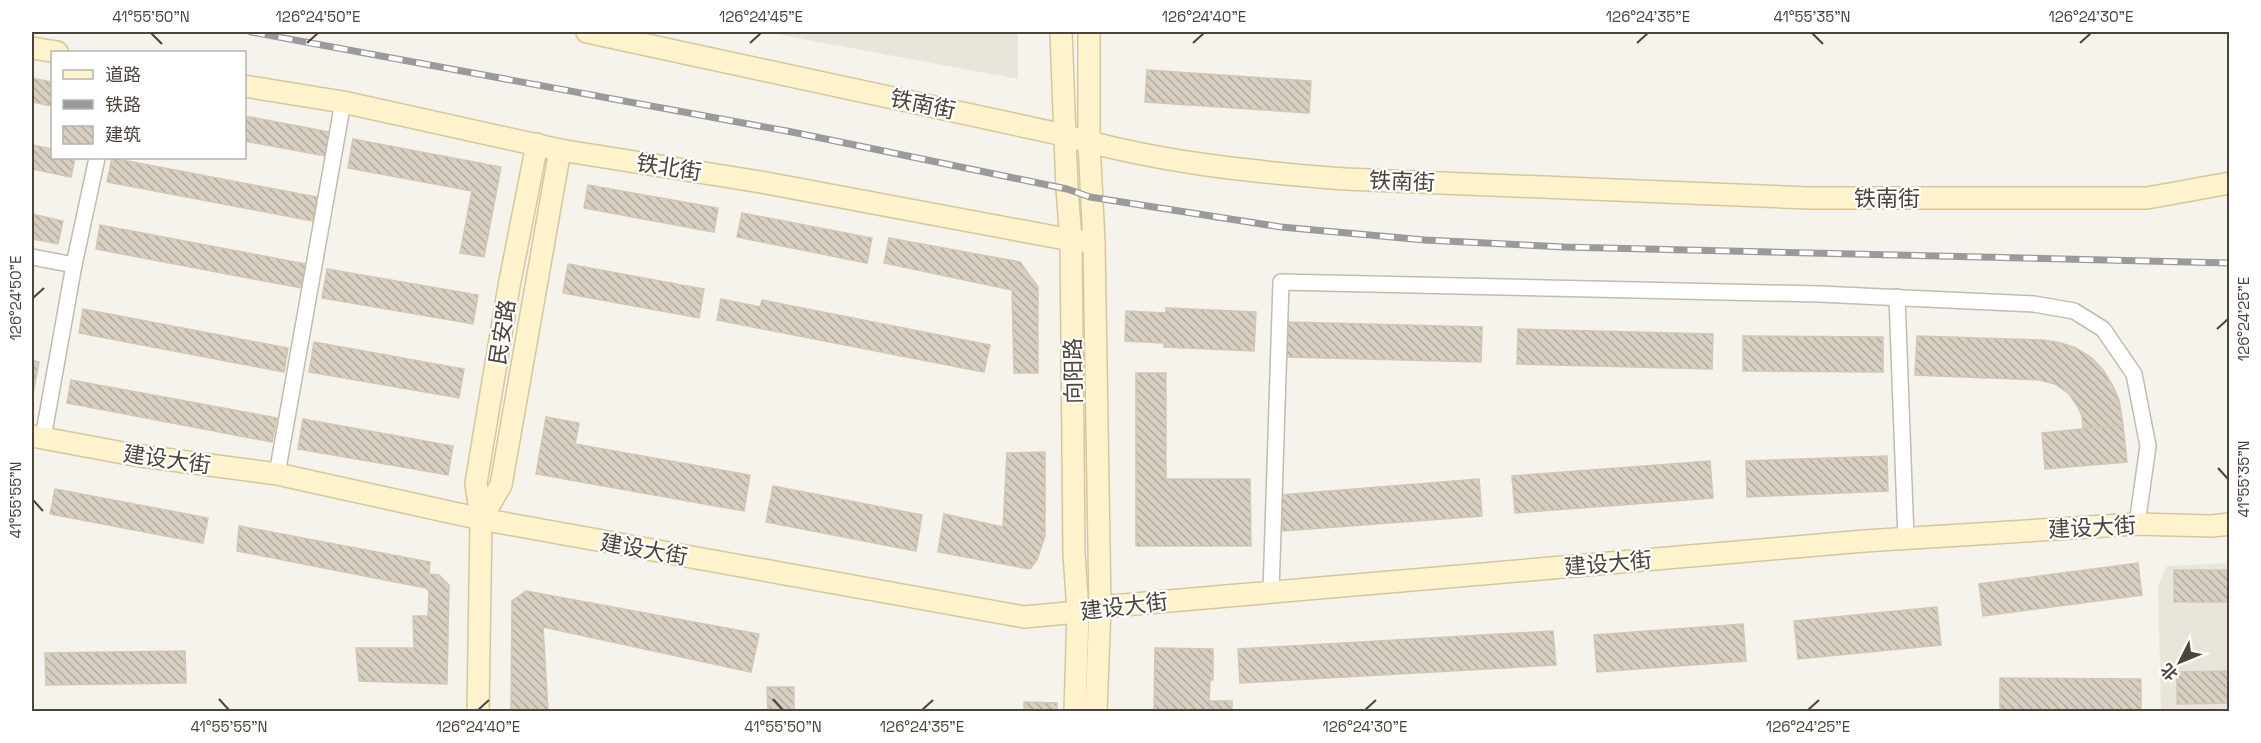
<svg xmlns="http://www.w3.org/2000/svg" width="2261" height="743" font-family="'Space Grotesk','Noto Sans SC',sans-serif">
<defs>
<pattern id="building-back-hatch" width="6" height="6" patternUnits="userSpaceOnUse" patternTransform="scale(1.5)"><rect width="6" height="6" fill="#d8cfc1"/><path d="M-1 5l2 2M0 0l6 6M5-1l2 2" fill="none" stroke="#b1aa9e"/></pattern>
</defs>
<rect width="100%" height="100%" fill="#f6f3ec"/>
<g fill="#eae5da">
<path d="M765 32H1018V79Z"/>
<path d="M2229 563V711H2161L2158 586 2167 566Z"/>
</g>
<g fill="url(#building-back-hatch)" stroke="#d3c7b4" stroke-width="1.5">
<path d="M1147 70 1311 81 1309 113 1145 102Z"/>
<path d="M32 78 52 82V106L32 102Z"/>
<path d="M244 116 330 132 325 156 244 141Z"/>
<path d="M353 139 501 167 484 257 460 253 472 191 348 168Z"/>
<path d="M32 145 52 149V158H75L71 177 32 169Z"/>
<path d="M112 158 317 197 313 221 107 182Z"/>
<path d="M588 185 718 208 714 232 584 208Z"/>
<path d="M742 213 872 238 867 263 737 237Z"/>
<path d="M32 214 63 221 58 244 32 239Z"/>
<path d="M100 225 306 264 301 288 96 249Z"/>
<path d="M889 238 1020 262 1038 287V373H1014L1012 290 884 263Z"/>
<path d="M568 264 704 289 699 318 563 293Z"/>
<path d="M327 269 478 295 473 324 322 298Z"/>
<path d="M721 299 760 307 762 300 990 345 984 372 717 320Z"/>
<path d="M1166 308 1256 312 1254 351 1164 347V343L1125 341 1126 311 1166 313Z"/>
<path d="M83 309 288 348 284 372 79 333Z"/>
<path d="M1287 322 1482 327 1481 362 1286 357Z"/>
<path d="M1518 329 1713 334 1712 369 1517 364Z"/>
<path d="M1743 336 1883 337V372L1743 371Z"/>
<path d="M1917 336 2043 340 2061 343 2076 348 2092 358 2103 370 2113 386 2119 400 2123 425 2083 429 2082 416 2078 407 2069 394 2055 384 2039 380 1915 375Z"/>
<path d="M314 342 464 369 459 398 309 372Z"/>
<path d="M32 360 39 362 33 394H32Z"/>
<path d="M1136 373H1166V479H1250L1251 546H1136Z"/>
<path d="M71 380 277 418 272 442 67 403Z"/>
<path d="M546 417 579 423 575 444 750 475 744 511 536 474Z"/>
<path d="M303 419 453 446 448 475 298 449Z"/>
<path d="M2123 425 2127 462 2045 469 2042 433Z"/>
<path d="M1045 452V536L1037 560 1030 569 938 552 944 514 1003 527 1007 453Z"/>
<path d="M1887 456 1888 491 1747 497 1746 461Z"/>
<path d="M1710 461 1713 498 1515 513 1512 476Z"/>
<path d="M1479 479 1482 516 1283 531 1280 495Z"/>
<path d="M773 486 922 515 916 551 766 522Z"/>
<path d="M55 489 208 518 203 543 50 514Z"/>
<path d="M239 526 430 562 429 574 439 575 449 585 447 684 359 681 356 648H414L413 616H428L429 591 426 588 237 551Z"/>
<path d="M2138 563 2142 595 1983 616 1979 584Z"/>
<rect x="2174" y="570" width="56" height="32"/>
<path d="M526 591 759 634 751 672 543 627 548 710 511 709 512 601Z"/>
<path d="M1937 607 1941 645 1798 659 1794 621Z"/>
<path d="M1743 624 1746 661 1597 672 1594 635Z"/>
<path d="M1553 631 1556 665 1240 683 1238 649Z"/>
<path d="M1155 648 1213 649V680H1210L1209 701H1232V712H1154Z"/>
<path d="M185 651 186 683 46 685 45 653Z"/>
<path d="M2230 671V703L2177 704V672Z"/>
<path d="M2000 678 2141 679V712H2000Z"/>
<path d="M767 687H794V712H768Z"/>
<path d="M1024 702 1057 703V712H1024Z"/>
</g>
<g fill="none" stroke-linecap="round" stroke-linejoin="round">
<defs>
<g id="street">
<path d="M32 257 74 265"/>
<path d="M1897 297 1906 539"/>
<path d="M43 438 74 265 97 158"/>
<path d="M277 474 343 102"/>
<path d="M1271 592 1281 282 1819 294 2034 304 2074 311 2103 329 2134 374 2148 446 2137 524"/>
</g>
<g id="secondary">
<path d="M587 32 1064 135C1156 162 1251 172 1345 179L1809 198H2147L2230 183"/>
<path d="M1061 32 1067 189 1071 240 1074 554 1078 612 1075 712"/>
<path d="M1089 32V142L1094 242 1100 607 1096 712"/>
<path d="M32 48 57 52"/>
<path d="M244 86 343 102 560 150 761 182 1071 240 1094 242"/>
<path d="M32 436 134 455 277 474 481 519 1024 617 1078 612 1100 607 1864 541 2137 524 2212 526 2230 524"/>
<path d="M481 519 501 485 560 150"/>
<path d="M478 712 481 519 476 483 509 286 537 144"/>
</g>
</defs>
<use href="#street" stroke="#c2bbae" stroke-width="18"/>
<use href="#secondary" stroke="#d6c79b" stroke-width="24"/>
<use href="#street" stroke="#fff" stroke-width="15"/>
<use href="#secondary" stroke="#fff3cd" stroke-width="21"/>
<defs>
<path id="rail" d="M251 32 792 132 1067 189 1090 197 1281 227 1425 240 1564 247 2230 263"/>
</defs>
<use href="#rail" stroke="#9a9a9a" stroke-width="7"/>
<use href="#rail" stroke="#fff" stroke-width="4.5" stroke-dasharray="14" stroke-linecap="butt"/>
</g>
<path fill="none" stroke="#4b4439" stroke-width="2" d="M151 33 162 44M1812 33 1823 44M307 43 318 33M750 43 761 33M1193 43 1204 33M1637 43 1648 33M2080 43 2091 33M33 298 44 288M2217 329 2228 319M2218 468 2228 479M33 500 43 511M219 699 229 710M773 699 783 710M478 710 489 700M922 710 933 700M1365 710 1376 700M1808 710 1819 700"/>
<g text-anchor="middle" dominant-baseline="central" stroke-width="4.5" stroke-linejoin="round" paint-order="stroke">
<g font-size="22" fill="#4b4439" stroke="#fff">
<text transform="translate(923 104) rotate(12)">铁南街</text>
<text transform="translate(669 167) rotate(9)">铁北街</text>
<text transform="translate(1402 181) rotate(2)">铁南街</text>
<text x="1887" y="198">铁南街</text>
<text transform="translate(502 332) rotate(-81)">民安路</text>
<text transform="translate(1073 371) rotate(-91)">向阳路</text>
<text transform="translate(167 459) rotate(8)">建设大街</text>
<text transform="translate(2092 527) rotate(-3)">建设大街</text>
<text transform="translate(644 549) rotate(10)">建设大街</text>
<text transform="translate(1608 563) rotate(-5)">建设大街</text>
<text transform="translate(1124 606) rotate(-7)">建设大街</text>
</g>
</g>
<rect width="2261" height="743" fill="none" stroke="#ffffff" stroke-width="66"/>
<rect x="51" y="51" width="195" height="108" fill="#ffffff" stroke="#b7b4b0" stroke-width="1.5"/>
<rect x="63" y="70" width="30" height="9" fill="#fff3cd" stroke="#b7b4b0" stroke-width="1.5"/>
<text x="105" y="81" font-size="18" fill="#4b4439">道路</text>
<rect x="63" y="100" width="30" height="9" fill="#9a9a9a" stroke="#b7b4b0" stroke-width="1.5"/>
<text x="105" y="111" font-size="18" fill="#4b4439">铁路</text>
<rect x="63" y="126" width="30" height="18" fill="url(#building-back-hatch)" stroke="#b7b4b0" stroke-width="1.5"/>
<text x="105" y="141" font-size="18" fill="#4b4439">建筑</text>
<g transform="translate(2180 662) rotate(227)" stroke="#ffffff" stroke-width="4.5" paint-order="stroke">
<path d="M0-4.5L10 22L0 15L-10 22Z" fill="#4b4439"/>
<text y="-9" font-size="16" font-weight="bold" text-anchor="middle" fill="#4b4439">北</text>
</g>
<rect x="33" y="33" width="2195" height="677" fill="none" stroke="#4b4439" stroke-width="2"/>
<g font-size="15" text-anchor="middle" fill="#4b4439">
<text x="151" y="22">41°55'50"N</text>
<text x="318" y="22">126°24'50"E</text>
<text x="761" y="22">126°24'45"E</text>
<text x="1204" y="22">126°24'40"E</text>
<text x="1648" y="22">126°24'35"E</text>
<text x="1812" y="22">41°55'35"N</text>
<text x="2091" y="22">126°24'30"E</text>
<text transform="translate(16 298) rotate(-90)" y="5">126°24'50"E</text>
<text transform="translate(2244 319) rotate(-90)" y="5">126°24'25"E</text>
<text transform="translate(2244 479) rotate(-90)" y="5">41°55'35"N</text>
<text transform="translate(16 500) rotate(-90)" y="5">41°55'55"N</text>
<text x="229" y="732">41°55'55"N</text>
<text x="478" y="732">126°24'40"E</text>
<text x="783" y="732">41°55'50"N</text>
<text x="922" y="732">126°24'35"E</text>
<text x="1365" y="732">126°24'30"E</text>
<text x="1808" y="732">126°24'25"E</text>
</g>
</svg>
